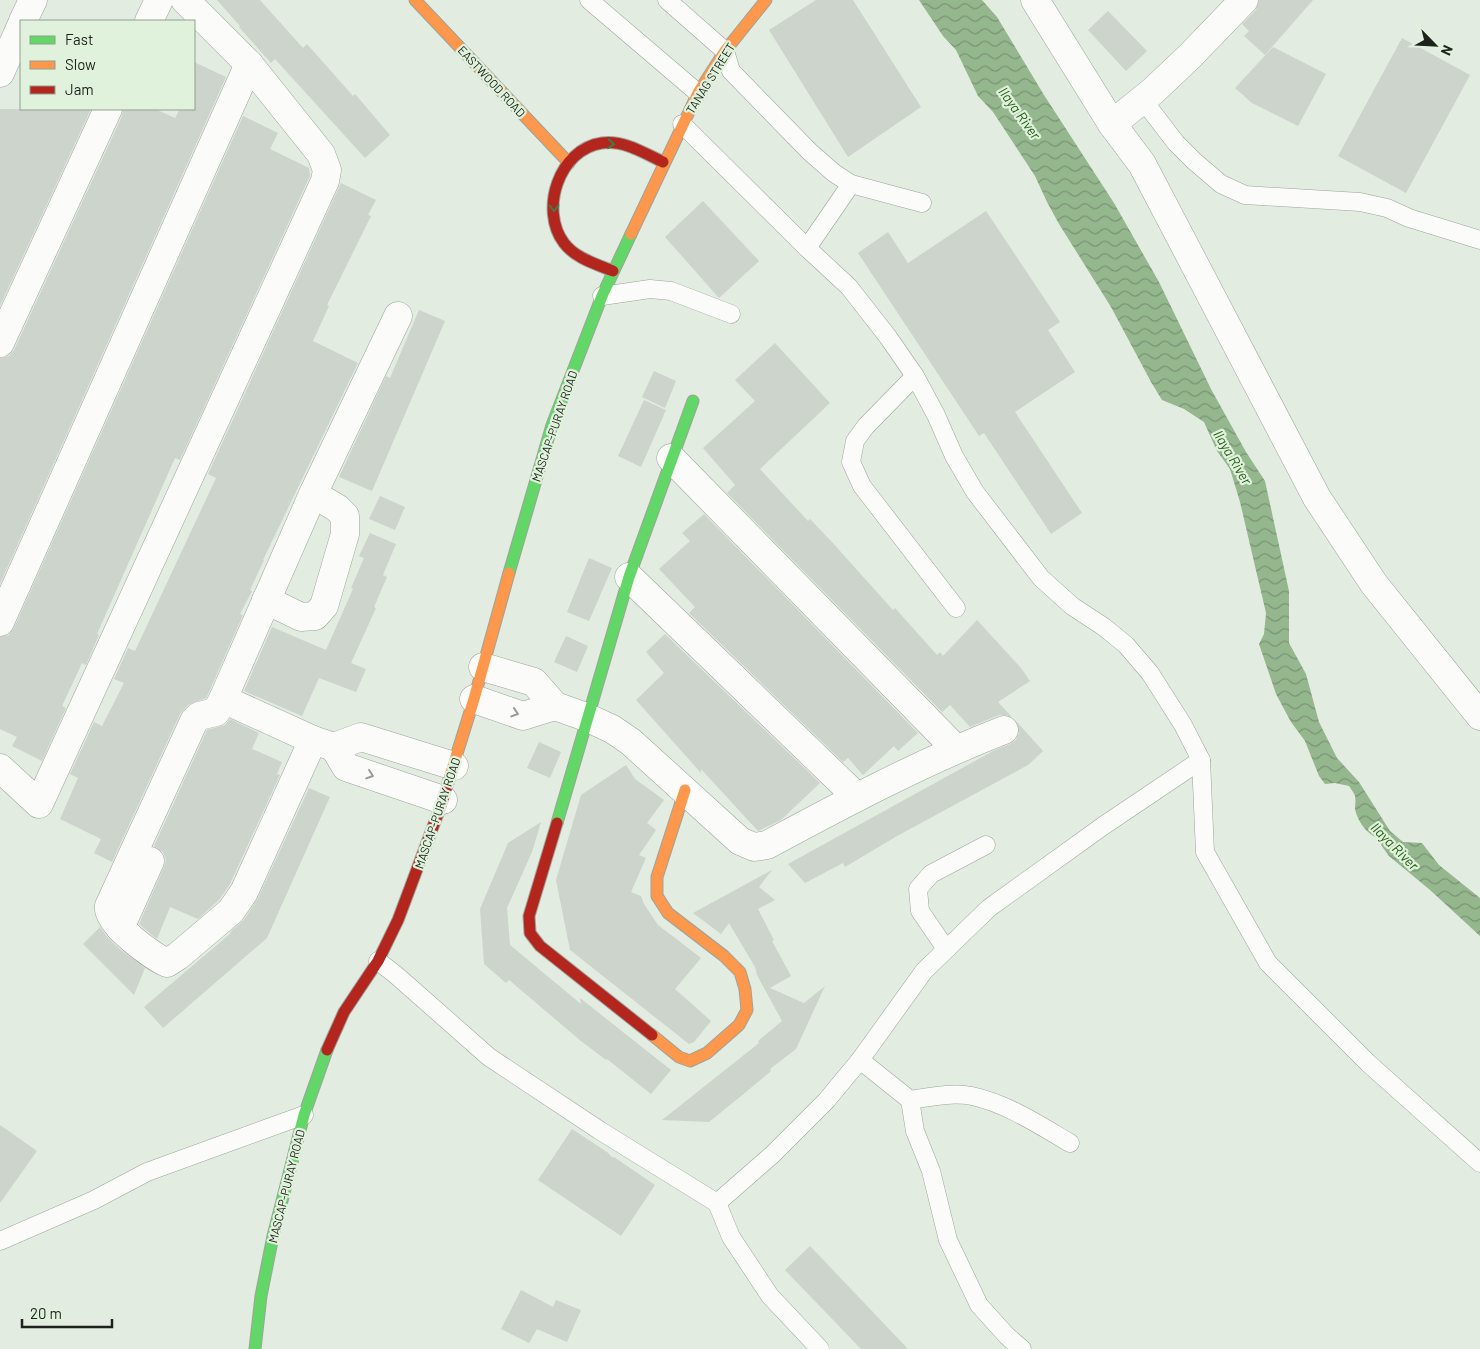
<svg xmlns="http://www.w3.org/2000/svg" width="1480" height="1349" font-family="Barlow,sans-serif">
<defs>
<pattern id="water-waves" width="16" height="10" patternUnits="userSpaceOnUse" patternTransform="scale(1.25)"><rect width="16" height="10" fill="#95b78e"/><path d="M0 5q4-4 8 0t8 0" fill="none" stroke="#799473"/></pattern>
</defs>
<rect width="100%" height="100%" fill="#e3ece1"/>
<path fill="url(#water-waves)" d="M919 0H982L997 17 1044 95 1114 203 1159 282 1211 389 1246 452 1265 481 1289 591V643L1306 674 1319 722 1337 758 1359 782 1390 831 1403 842 1422 843 1439 865 1480 898V936L1430 890 1389 856 1381 845 1383 840C1369 837 1358 823 1355 809 1355 805 1356 800 1355 796 1354 793 1351 789 1349 786L1335 783 1325 784 1319 776 1305 741 1291 722 1276 694 1259 644 1264 634 1266 613 1240 502 1230 469 1217 451 1204 422 1184 409 1162 400 1151 382 1111 307 1059 224 1047 202 1035 176 993 112 978 96 956 50 943 36Z"/>
<g fill="#ccd4cb">
<path d="M217 0H260L303 48 307 44 353 96 355 94 390 135 365 158 275 59 271 63 239 27 240 26Z"/>
<path d="M816 0H853L921 107 848 157 769 30Z"/>
<path d="M1259 0H1313L1265 55 1244 36 1249 31 1242 24 1256 10Z"/>
<path d="M1108 11 1147 51 1126 71 1088 30Z"/>
<path d="M1402 38 1470 75 1406 193 1338 156Z"/>
<path d="M1273 47 1326 74 1298 126 1252 103 1235 88Z"/>
<path d="M194 62 226 77 0 584V358L9 356 14 350 122 116 123 109H155L175 118 180 109H194Z"/>
<path d="M0 109H91L0 306Z"/>
<path d="M243 116 278 133 270 149 309 168 310 176 180 460 175 458 97 634 99 635 86 665 82 663 62 706 66 708 42 761 12 746 17 737 0 729V637L9 635 14 628Z"/>
<path d="M341 183 376 200 368 215 371 216 327 305 329 306 313 341 358 363 263 560H264L250 590 252 591 240 614 243 615 209 692 206 698 188 705 180 714 112 862 94 853 101 839 60 819 78 778 70 774 94 722 102 726 124 683 114 679 128 648 135 651 216 478 208 474Z"/>
<path d="M703 201 759 261 719 298 665 237Z"/>
<path d="M986 211 1060 322 1048 330 1075 372 1015 412 1082 513 1051 534 984 433 979 436 858 253 888 232 908 263Z"/>
<path d="M419 310 445 321 372 491 339 477 386 376 390 378Z"/>
<path d="M775 343 830 403 760 469 808 521 810 519 831 541 893 610 895 608 937 655 940 652 943 656 977 620 1021 668 1030 681 998 702 1012 717 1006 715H999L970 727 950 705 942 712 727 493 735 485 703 448 755 401 735 380Z"/>
<path d="M654 371 676 381 665 408 642 397Z"/>
<path d="M644 400 666 410 641 467 618 456Z"/>
<path d="M380 496 405 507 395 530 369 519Z"/>
<path d="M704 514 918 733 898 751 894 746 863 775 848 758 843 762 689 613 695 607 659 569 690 541 682 533Z"/>
<path d="M370 533 396 544 383 575 387 577 374 607 376 608 351 663 366 669 356 692 319 678 302 716 244 691 272 627 326 650 353 589 351 588 364 558 359 556Z"/>
<path d="M589 558 612 568 589 621 567 612Z"/>
<path d="M665 634 820 783 781 820 758 831 701 769V773L636 700 664 673 646 652Z"/>
<path d="M566 636 588 646 577 672 554 662Z"/>
<path d="M230 719 259 733 252 749 282 762 277 774 280 775 230 884 219 900 198 919 170 907 157 939 139 924 164 867 166 860 163 852 154 846 207 730 225 725Z"/>
<path d="M1017 722 1043 751 1028 765 897 836 845 867 843 863 805 883 788 864 993 751 1010 744 1016 740 1019 733Z"/>
<path d="M539 742 561 752 550 778 527 768Z"/>
<path d="M626 765 635 779 664 800 647 823 656 830 639 855 646 858 631 892 641 896 644 904 658 925 701 958 675 989 711 1021 694 1042 689 1044 570 950 556 880 581 795Z"/>
<path d="M309 788 330 797 267 938 163 1028 144 1007 231 933 230 932 244 920 258 898Z"/>
<path d="M541 822 532 852 507 908 510 945 581 1004 580 998 671 1070 651 1094 607 1059 606 1060 581 1041 509 980 506 983 484 964 480 909 508 843Z"/>
<path d="M772 870 759 887 775 900 758 909 774 940 772 941 791 976 770 988 804 1003 825 986 796 1049 770 1069 771 1071 746 1092 709 1122 662 1120 759 1043 758 1041 782 1021 757 975 755 967 729 923 721 934 693 913Z"/>
<path d="M100 927 108 938 121 950 145 968 134 995 83 944Z"/>
<path d="M0 1125 37 1151 0 1203Z"/>
<path d="M572 1129 607 1152 613 1158 614 1157 655 1185 621 1236 538 1180Z"/>
<path d="M810 1246 908 1349H861L785 1270Z"/>
<path d="M521 1290 553 1307 556 1300 581 1310 567 1342 537 1329 529 1343 501 1329Z"/>
</g>
<g fill="none" stroke-linecap="round" stroke-linejoin="round">
<defs>
<g id="lane">
<path d="M589 0 698 93"/>
<path d="M667 0 725 51 731 71 810 152 834 173 851 184 922 203"/>
<path d="M1143 100 1176 143 1194 161 1221 184 1245 195 1360 202 1387 208 1409 218 1480 240"/>
<path d="M682 124 807 248 849 287 888 337 915 376 936 415 954 456 975 492 1041 578 1072 606 1104 627 1126 645 1150 673 1183 725 1201 760 1205 852 1268 963 1368 1063 1480 1163"/>
<path d="M807 248 851 184"/>
<path d="M602 296 650 289 671 291 731 314"/>
<path d="M915 376 866 426 855 441 851 462 862 486 956 608"/>
<path d="M946 949 920 911 918 889 931 874 986 845"/>
<path d="M378 961 396 975 489 1057 599 1130 717 1203 731 1237 770 1296 820 1349"/>
<path d="M860 1060 910 1100 915 1131 931 1171 948 1240 979 1305 1007 1336 1022 1349"/>
<path d="M910 1100C930 1097 952 1092 972 1096 1008 1104 1039 1125 1070 1143"/>
<path d="M717 1203 773 1154 826 1101 860 1060 924 971 989 908 1103 826 1201 760"/>
<path d="M0 1241 94 1200 147 1172 304 1115"/>
</g>
<g id="street">
<path d="M1035 0 1112 124 1142 164 1317 498 1374 584 1480 716"/>
<path d="M23 21 33 0"/>
<path d="M149 21 159 0"/>
<path d="M0 73 21 26"/>
<path d="M1112 124 1153 91 1190 56 1244 0"/>
<path d="M398 316 313 494 223 699 313 740 334 747 361 737 454 766"/>
<path d="M0 343 108 109"/>
<path d="M671 458 956 749"/>
<path d="M629 577 857 797"/>
<path d="M266 600 301 617 315 616 324 606 345 534V516L337 508 313 494"/>
<path d="M0 622 249 64"/>
<path d="M483 667 534 682 555 706 586 717 612 729 631 742 740 841 754 847 767 845C845 803 922 762 1004 730"/>
<path d="M223 699 216 712 199 716 194 721 109 906C105 922 153 957 167 963L178 956 231 911 244 892 313 740"/>
<path d="M474 699 523 716 555 706"/>
<path d="M334 747 346 767 443 800"/>
<path d="M0 768 39 804 325 181 327 170 321 154 249 64 185 0"/>
<path d="M120 928 150 861"/>
</g>
<g id="fast">
<path d="M509 573 552 425 602 296 631 234"/>
<path d="M557 823 629 577 693 401"/>
<path d="M255 1349 261 1296 273 1236 304 1115 327 1050"/>
</g>
<g id="slow">
<path d="M415 0 569 163"/>
<path d="M631 234 698 93 725 51 766 0"/>
<path d="M450 776 474 699 509 573"/>
<path d="M652 1035 679 1057 690 1061 707 1053 739 1025 747 1010 745 989 740 972 724 956 668 913 657 896V877L685 790"/>
</g>
<g id="jam">
<path d="M613 271C596 264 575 258 564 243 539 210 559 149 602 143 624 140 644 153 663 162"/>
<path d="M557 823 529 916 530 933 540 946 652 1035"/>
<path d="M327 1050 344 1012 378 961 398 920 443 800 450 776"/>
</g>
</defs>
<use href="#lane" stroke="#9ca39b" stroke-width="19"/>
<use href="#street" stroke="#9ca39b" stroke-width="29"/>
<use href="#fast" stroke="#9ca39b" stroke-width="13"/>
<use href="#slow" stroke="#9ca39b" stroke-width="13"/>
<use href="#jam" stroke="#9ca39b" stroke-width="13"/>
<use href="#lane" stroke="#fbfcfa" stroke-width="18"/>
<use href="#street" stroke="#fbfcfa" stroke-width="28"/>
<use href="#fast" stroke="#63d668" stroke-width="11"/>
<use href="#slow" stroke="#ff974d" stroke-width="11"/>
<use href="#jam" stroke="#b3261e" stroke-width="11"/>
</g>
<defs><path id="oneway-chevron" d="M-2-3.5L2.5 0L-2 3.5" fill="none" stroke-width="1.6" stroke-linecap="round" stroke-linejoin="round" transform="scale(1.25)"/></defs>
<g stroke="#407c42">
<use href="#oneway-chevron" transform="translate(611 144) rotate(5)"/>
<use href="#oneway-chevron" transform="translate(554 208) rotate(89)"/>
</g>
<g stroke="#979a96">
<use href="#oneway-chevron" transform="translate(515 713) rotate(18)"/>
<use href="#oneway-chevron" transform="translate(370 775) rotate(19)"/>
</g>
<g text-anchor="middle" dominant-baseline="central" stroke-width="4.5" stroke-linejoin="round" paint-order="stroke">
<g font-size="12" fill="#1d231c" stroke="#e0f1dc">
<text transform="translate(710 78) rotate(-58)">TANAG STREET</text>
<text transform="translate(492 81) rotate(47)">EASTWOOD ROAD</text>
<text transform="translate(554 426) rotate(-71)">MASCAP-PURAY ROAD</text>
<text transform="translate(437 813) rotate(-71)">MASCAP-PURAY ROAD</text>
<text transform="translate(286 1186) rotate(-76)">MASCAP-PURAY ROAD</text>
</g>
<g font-size="14" font-style="italic" fill="#215d12" stroke="#e0f1dc">
<text transform="translate(1020 113) rotate(54)">Ilaya River</text>
<text transform="translate(1233 457) rotate(59)">Ilaya River</text>
<text transform="translate(1395 846) rotate(45)">Ilaya River</text>
</g>
</g>
<rect x="20" y="20" width="175" height="90" fill="#e0f1dc" stroke="#929f8f"/>
<rect x="30" y="36" width="25" height="8" fill="#63d668" stroke="#929f8f"/>
<text x="65" y="45" font-size="15" fill="#1d231c">Fast</text>
<rect x="30" y="61" width="25" height="8" fill="#ff974d" stroke="#929f8f"/>
<text x="65" y="70" font-size="15" fill="#1d231c">Slow</text>
<rect x="30" y="86" width="25" height="8" fill="#b3261e" stroke="#929f8f"/>
<text x="65" y="95" font-size="15" fill="#1d231c">Jam</text>
<g transform="translate(1435 45) rotate(114)" stroke="#e0f1dc" stroke-width="4" paint-order="stroke">
<path d="M0-4L9 19L0 12L-9 19Z" fill="#1d231c"/>
<text y="-8" font-size="14" font-weight="bold" text-anchor="middle" fill="#1d231c">N</text>
</g>
<path d="M22 1319v8h90v-8" fill="none" stroke="#1d231c" stroke-width="2.5"/>
<text x="30" y="1319" font-size="15" fill="#1d231c" stroke="#e0f1dc" stroke-width="4" paint-order="stroke">20 m</text>
</svg>
